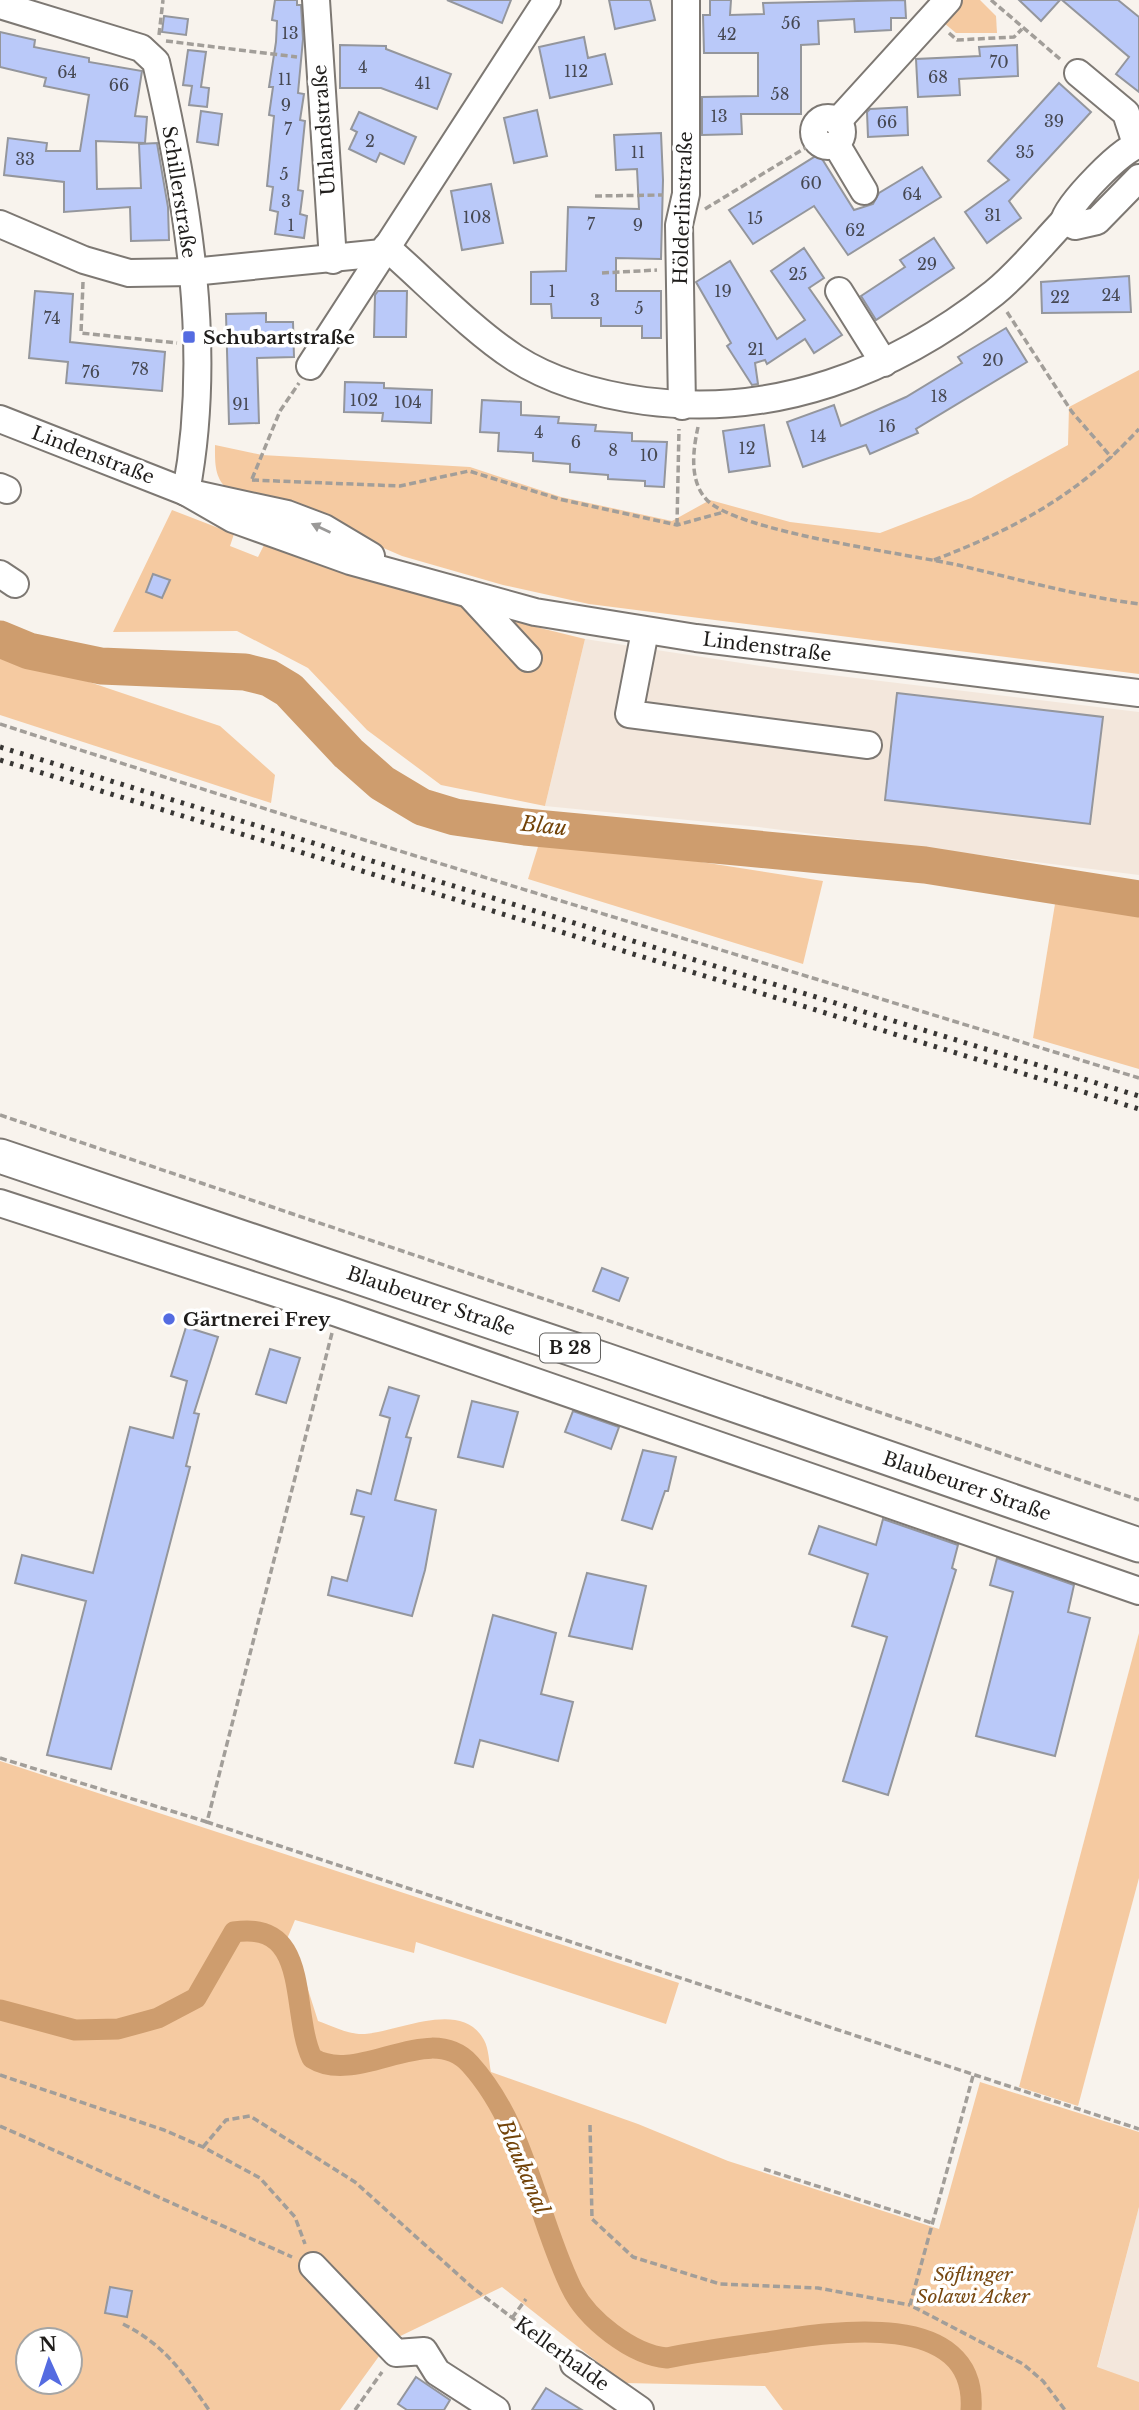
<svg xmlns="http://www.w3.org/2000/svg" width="1139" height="2410" font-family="'Libre Baskerville',serif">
<rect width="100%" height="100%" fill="#f8f3ed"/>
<g fill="#f3e7dc">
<path d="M585 639 781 669 1139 712V875L759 827 545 806Z"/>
<path d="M1139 2207V2382L1097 2368Z"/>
</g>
<g fill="#f5caa1" fill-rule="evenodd">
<path d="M954 0H980L996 16 997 33H956L938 18Z"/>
<path d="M1139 370V674L589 604 503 585 402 556 365 540 321 512 229 490C214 479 215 462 215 445L262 455 470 467 561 497 672 521 710 500 790 522 880 533 971 498 1068 445 1069 407Z"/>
<path d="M172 510 234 534 230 546 258 557 264 545 528 625 585 639 545 806 441 785 367 730 308 668 237 631 113 632Z"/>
<path d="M0 652 220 726 275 775 271 803 0 715Z"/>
<path d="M541 837 823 881 803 964 528 879Z"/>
<path d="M1055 904 1139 916V1069L1033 1038Z"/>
<path d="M1139 1633V1878L1078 2106 1019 2087Z"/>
<path d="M0 1761 679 1983 666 2024 416 1942 414 1953 295 1920 287 1939 297 1955 318 2021C332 2026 349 2035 365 2034 400 2031 462 1999 484 2040 489 2049 489 2063 491 2072L638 2124 728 2161 939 2229 980 2082 1139 2132V2207L1097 2367 1139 2382V2410H783L765 2386 624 2383 502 2287 390 2341 340 2410H0ZM28 2340H70V2382H28Z"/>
</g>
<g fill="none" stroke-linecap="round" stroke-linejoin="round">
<path stroke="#ce9d6e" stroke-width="21" d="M0 2010 75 2030 118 2029 158 2018 196 1998 234 1932C312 1920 290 2012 312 2058 358 2087 429 2019 470 2064 526 2126 536 2215 571 2287 586 2319 632 2355 667 2358 700 2351 733 2347 767 2342 829 2332 978 2307 971 2410"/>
<path stroke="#ce9d6e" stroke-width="37" d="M0 639 29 651 101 666 245 672 269 678 289 690 348 753 382 783 422 807 455 817 525 827 925 865 1139 899"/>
</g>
<g fill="#bac9f9" stroke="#94969c" stroke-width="2">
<path d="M275 0H297V5H301L303 39 298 93 304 94 300 120 305 121 298 190 303 191 300 214 307 216 304 238 275 234 278 212 270 210 273 187 267 186 274 116 269 115 273 87H269L276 42 277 21 272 20Z"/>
<path d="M447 0H511L502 23Z"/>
<path d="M609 0H650L655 20 615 29Z"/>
<path d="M710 0H731L730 15 764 14 763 3 905 0 906 18H891V30L855 32 854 19 818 21 819 44 801 45V114H741L742 134 702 135V97L758 96V53H704L703 15H710Z"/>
<path d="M1019 0H1060L1041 21Z"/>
<path d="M1062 0H1118L1139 17V92L1116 74 1129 57Z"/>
<path d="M164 16 188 19 186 35 162 32Z"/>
<path d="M0 32 35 40 34 47 89 58V62L142 71 135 116 147 117 145 143 96 141 97 189 141 188 139 144 157 143 168 207 169 240 131 241 130 207 64 212V182L4 175 8 138 47 143 46 151H80L89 95 44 86 46 78 0 67Z"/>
<path d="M584 37 588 58 605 54 612 84 550 98 539 47Z"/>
<path d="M340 45 386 46V49L451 74 437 109 381 88H340Z"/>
<path d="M1017 45 1018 76 959 79 960 95 918 97 916 59 980 56 979 47Z"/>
<path d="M188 50 206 52 201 87 209 88 207 107 189 105 192 86 183 85Z"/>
<path d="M1059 83 1091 112 1009 201 1021 218 987 243 965 212 1009 180 988 161Z"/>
<path d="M907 107 908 135 868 137 867 112 870 109Z"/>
<path d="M537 110 547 156 514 163 504 118Z"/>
<path d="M201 111 222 114 218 145 197 142Z"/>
<path d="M359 112 416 137 404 164 380 153 376 162 349 149 357 132 351 129Z"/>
<path d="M661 133 663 180 661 259 616 258V291H661V338H642V326H601V318H552L551 304H531V272L566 271 568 207 639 209 637 169 616 170 614 135Z"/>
<path d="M819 154 854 210 873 204 879 193 922 167 941 197 848 255 814 206 753 244 729 210Z"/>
<path d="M491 184 503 243 462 250 451 191Z"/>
<path d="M934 238 954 268 876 320 861 296 905 267 900 260Z"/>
<path d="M804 248 824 278 809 288 842 335 814 353 805 339 767 364 765 360 755 363 758 384 752 385 727 346 731 343 696 282 730 261 777 339 805 320 771 271Z"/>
<path d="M1129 276 1131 312 1042 313 1041 282Z"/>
<path d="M35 291 73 294 70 342 165 352 162 391 66 383 68 362 29 358Z"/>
<path d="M378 291H407L406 337H374L375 295Z"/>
<path d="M266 313V322H293L294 357 257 358 259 423 229 424 226 314Z"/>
<path d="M1006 328 1027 362 916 429 918 433 870 454 866 445 803 467 787 422 834 405 841 426 906 397 962 363 958 357Z"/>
<path d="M345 382 384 383V388L432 390 431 423 382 421 383 413 344 412Z"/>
<path d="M482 400 521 402V415L559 417 558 423 596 425 595 431 632 433V441L667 442 664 487 645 486V481L608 479V475L570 472V464L533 461V453L498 451 499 433 480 432Z"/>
<path d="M764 425 770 466 729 472 723 431Z"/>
<path d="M153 574 170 580 162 598 146 592Z"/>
<path d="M897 693 1103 717 1090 824 885 800Z"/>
<path d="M602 1268 628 1278 619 1301 593 1291Z"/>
<path d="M186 1327 218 1337 194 1413 199 1414 186 1466 190 1467 111 1769 47 1755 86 1601 15 1583 22 1555 93 1573 130 1427 173 1438 187 1381 171 1376Z"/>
<path d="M270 1349 300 1358 286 1403 256 1394Z"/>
<path d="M389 1387 419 1396 406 1437 411 1438 395 1500 436 1510 425 1570 412 1616 328 1595 332 1577 347 1581 364 1517 351 1514 357 1490 371 1494 390 1418 380 1415Z"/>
<path d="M472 1401 518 1412 503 1467 458 1457Z"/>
<path d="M573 1411 619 1427 611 1449 565 1432Z"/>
<path d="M643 1450 676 1457 668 1491H665L652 1529 622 1520Z"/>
<path d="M883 1519 958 1545 952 1568 956 1570 888 1795 843 1781 887 1637 852 1626 868 1574 809 1554 819 1526 876 1545Z"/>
<path d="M997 1558 1074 1585 1068 1612 1090 1618 1055 1756 976 1736 1013 1592 990 1585Z"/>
<path d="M587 1573 646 1586 632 1649 569 1636Z"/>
<path d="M493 1615 556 1633 541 1694 573 1702 558 1761 480 1740 473 1767 455 1763Z"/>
<path d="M110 2287 132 2291 127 2317 105 2313Z"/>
<path d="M416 2377 450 2400 444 2410H407L398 2404Z"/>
<path d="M546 2388 582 2410H532Z"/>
</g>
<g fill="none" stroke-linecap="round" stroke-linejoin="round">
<defs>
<g id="minor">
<path d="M316 0 333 260"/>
<path d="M0 5 141 48 156 62C188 201 213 350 186 492"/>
<path d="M1078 73 1126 113 1136 144"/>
<circle cx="828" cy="132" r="14"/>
<path d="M837 122 948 0"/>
<path d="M836 144 864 191"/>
<path d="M1139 145C1124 146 1067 205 1064 221L1075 226 1097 221 1139 178"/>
<path d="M0 224 84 260 129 273 192 272 382 253"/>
<path d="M386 247C425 281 473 331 515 358 552 382 602 395 645 401 774 418 893 373 994 293 1020 272 1041 245 1064 221"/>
<path d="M839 291 884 363"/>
<path d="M310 366 547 0"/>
<path d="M682 406 679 225 686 194V0"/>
<path d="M0 419 186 492 287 514 324 528 371 556"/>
<path d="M0 487 7 490"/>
<path d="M186 492 233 519 350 561 535 612 696 638 1139 693"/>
<path d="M0 574 15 584"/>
<path d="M469 594 528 658"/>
<path d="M645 631 629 714 868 745"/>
<path d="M0 1203 337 1313 1139 1591"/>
<path d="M313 2266 396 2353 424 2351 437 2372 496 2410"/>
<path d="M574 2364 640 2410"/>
</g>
<path id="major" d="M0 1156 605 1360 1139 1545"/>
</defs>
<use href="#minor" stroke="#7d7873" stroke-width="30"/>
<use href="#major" stroke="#7d7873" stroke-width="37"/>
<g stroke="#a29e99" stroke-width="3.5" stroke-dasharray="7 3.5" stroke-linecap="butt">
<path d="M991 0 1060 59"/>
<path d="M949 33 957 40 1014 37 1022 29"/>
<path d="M159 35 163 0"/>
<path d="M166 41 297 57"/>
<path d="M595 196 663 195"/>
<path d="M705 209 815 142"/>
<path d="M602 273 657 270"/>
<path d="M83 282 81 333 177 343"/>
<path d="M1007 312 1072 412 1112 458"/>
<path d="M698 427C693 450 689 480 706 499 735 532 911 554 962 566 1021 580 1078 596 1139 604"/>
<path d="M252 479 280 411 299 383"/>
<path d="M252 480 400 486 469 471 559 499 677 525 724 512"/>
<path d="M677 525 679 429"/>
<path d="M934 560C1017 528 1078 495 1139 429"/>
<path d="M0 724C378 847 759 961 1139 1078"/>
<path d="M0 1115 1139 1500"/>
<path d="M332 1333 207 1822 1139 2129"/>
<path d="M0 1758 207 1822"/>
<path d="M0 2075 164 2130 203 2147 260 2178 295 2217 305 2244"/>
<path d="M973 2076 910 2305 1023 2364 1043 2381 1065 2410"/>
<path d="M590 2125 592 2219 633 2257 720 2284 818 2288 910 2305"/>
<path d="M0 2126 292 2257"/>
<path d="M203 2147 226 2120 250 2116 355 2182 473 2288 556 2351"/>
<path d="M764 2169 932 2223"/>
<path d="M512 2318 526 2299"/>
<path d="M123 2324C165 2345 183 2373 209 2410"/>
<path d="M355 2410 382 2372"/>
</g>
<use href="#minor" stroke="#fff" stroke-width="26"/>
<use href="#major" stroke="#fff" stroke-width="33"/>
<g stroke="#383634" stroke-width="5" stroke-dasharray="3.5 7" stroke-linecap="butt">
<path d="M0 747 1139 1096"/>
<path d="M0 760 1139 1109"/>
</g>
</g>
<defs><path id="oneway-solid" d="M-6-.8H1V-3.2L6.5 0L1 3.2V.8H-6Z" transform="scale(1.75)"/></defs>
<use fill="#9a9998" href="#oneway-solid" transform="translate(321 528) rotate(-155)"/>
<g fill="#546be1" stroke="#fff" stroke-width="2.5">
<rect x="182" y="330" width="14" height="14" rx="3.5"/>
<circle cx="169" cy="1319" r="7"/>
</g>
<g text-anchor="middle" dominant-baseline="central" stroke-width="7" stroke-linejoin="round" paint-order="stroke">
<g font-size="16" fill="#464852">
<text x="791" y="23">56</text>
<text x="290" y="33">13</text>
<text x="727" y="34">42</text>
<text x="999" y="62">70</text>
<text x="363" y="67">4</text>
<text x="576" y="71">112</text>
<text x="67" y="72">64</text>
<text x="938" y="77">68</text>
<text x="285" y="79">11</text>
<text x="423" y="83">41</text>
<text x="119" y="85">66</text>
<text x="780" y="94">58</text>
<text x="286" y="105">9</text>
<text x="719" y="116">13</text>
<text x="1054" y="121">39</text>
<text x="887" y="122">66</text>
<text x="288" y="129">7</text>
<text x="370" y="141">2</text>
<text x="638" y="152">11</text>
<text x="1025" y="152">35</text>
<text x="25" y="159">33</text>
<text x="284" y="174">5</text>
<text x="811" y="183">60</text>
<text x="912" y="194">64</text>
<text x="286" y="201">3</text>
<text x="993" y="215">31</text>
<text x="477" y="217">108</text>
<text x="755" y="218">15</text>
<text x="591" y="224">7</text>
<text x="291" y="225">1</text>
<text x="638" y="225">9</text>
<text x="855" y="230">62</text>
<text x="927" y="264">29</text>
<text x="798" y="274">25</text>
<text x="552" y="291">1</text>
<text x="723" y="291">19</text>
<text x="1111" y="295">24</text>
<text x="1060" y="297">22</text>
<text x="595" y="300">3</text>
<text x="639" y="308">5</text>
<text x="52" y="318">74</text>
<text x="756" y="349">21</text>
<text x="993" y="360">20</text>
<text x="140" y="369">78</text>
<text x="91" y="372">76</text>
<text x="939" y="396">18</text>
<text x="364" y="400">102</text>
<text x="408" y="402">104</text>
<text x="241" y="404">91</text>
<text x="887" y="426">16</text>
<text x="539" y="432">4</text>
<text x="818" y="436">14</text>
<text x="576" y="442">6</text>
<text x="747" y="448">12</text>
<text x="613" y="450">8</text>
<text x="649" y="455">10</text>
</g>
<rect fill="#fff" stroke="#62615f" stroke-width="2" x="540" y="1333.5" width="60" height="29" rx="5"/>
<g font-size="18" font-weight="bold" fill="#1f1d1b">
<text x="570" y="1348">B 28</text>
</g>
<g font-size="19" fill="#1f1d1b" stroke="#fff">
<text transform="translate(324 130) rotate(-94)">Uhlandstraße</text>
<text transform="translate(179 192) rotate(81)">Schillerstraße</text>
<text transform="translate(683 208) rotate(-88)">Hölderlinstraße</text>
<text transform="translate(93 455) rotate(21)">Lindenstraße</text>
<text transform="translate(767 647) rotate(7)">Lindenstraße</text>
<text transform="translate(431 1301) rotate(19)">Blaubeurer Straße</text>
<text transform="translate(967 1486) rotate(19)">Blaubeurer Straße</text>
<text transform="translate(562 2354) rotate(36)">Kellerhalde</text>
</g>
<g font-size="19" font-weight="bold" fill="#1f1d1b" stroke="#fff" text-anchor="start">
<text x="203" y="337">Schubartstraße</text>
<text x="183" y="1319">Gärtnerei Frey</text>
</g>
<g font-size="19" font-style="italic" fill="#784912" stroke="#fff">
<text x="973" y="2274">Söflinger<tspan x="973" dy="22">Solawi Acker</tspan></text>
</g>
<g font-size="21" font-style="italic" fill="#73440a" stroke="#fff">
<text transform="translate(544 826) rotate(6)">Blau</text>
<text transform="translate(523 2167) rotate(67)">Blaukanal</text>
</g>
</g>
<g transform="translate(49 2361) rotate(357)"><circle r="33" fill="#ffffff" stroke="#a5a5a4" stroke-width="2"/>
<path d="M0-5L12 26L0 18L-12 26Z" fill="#546be1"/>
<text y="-10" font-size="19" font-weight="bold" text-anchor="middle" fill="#1f1d1b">N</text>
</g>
</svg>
